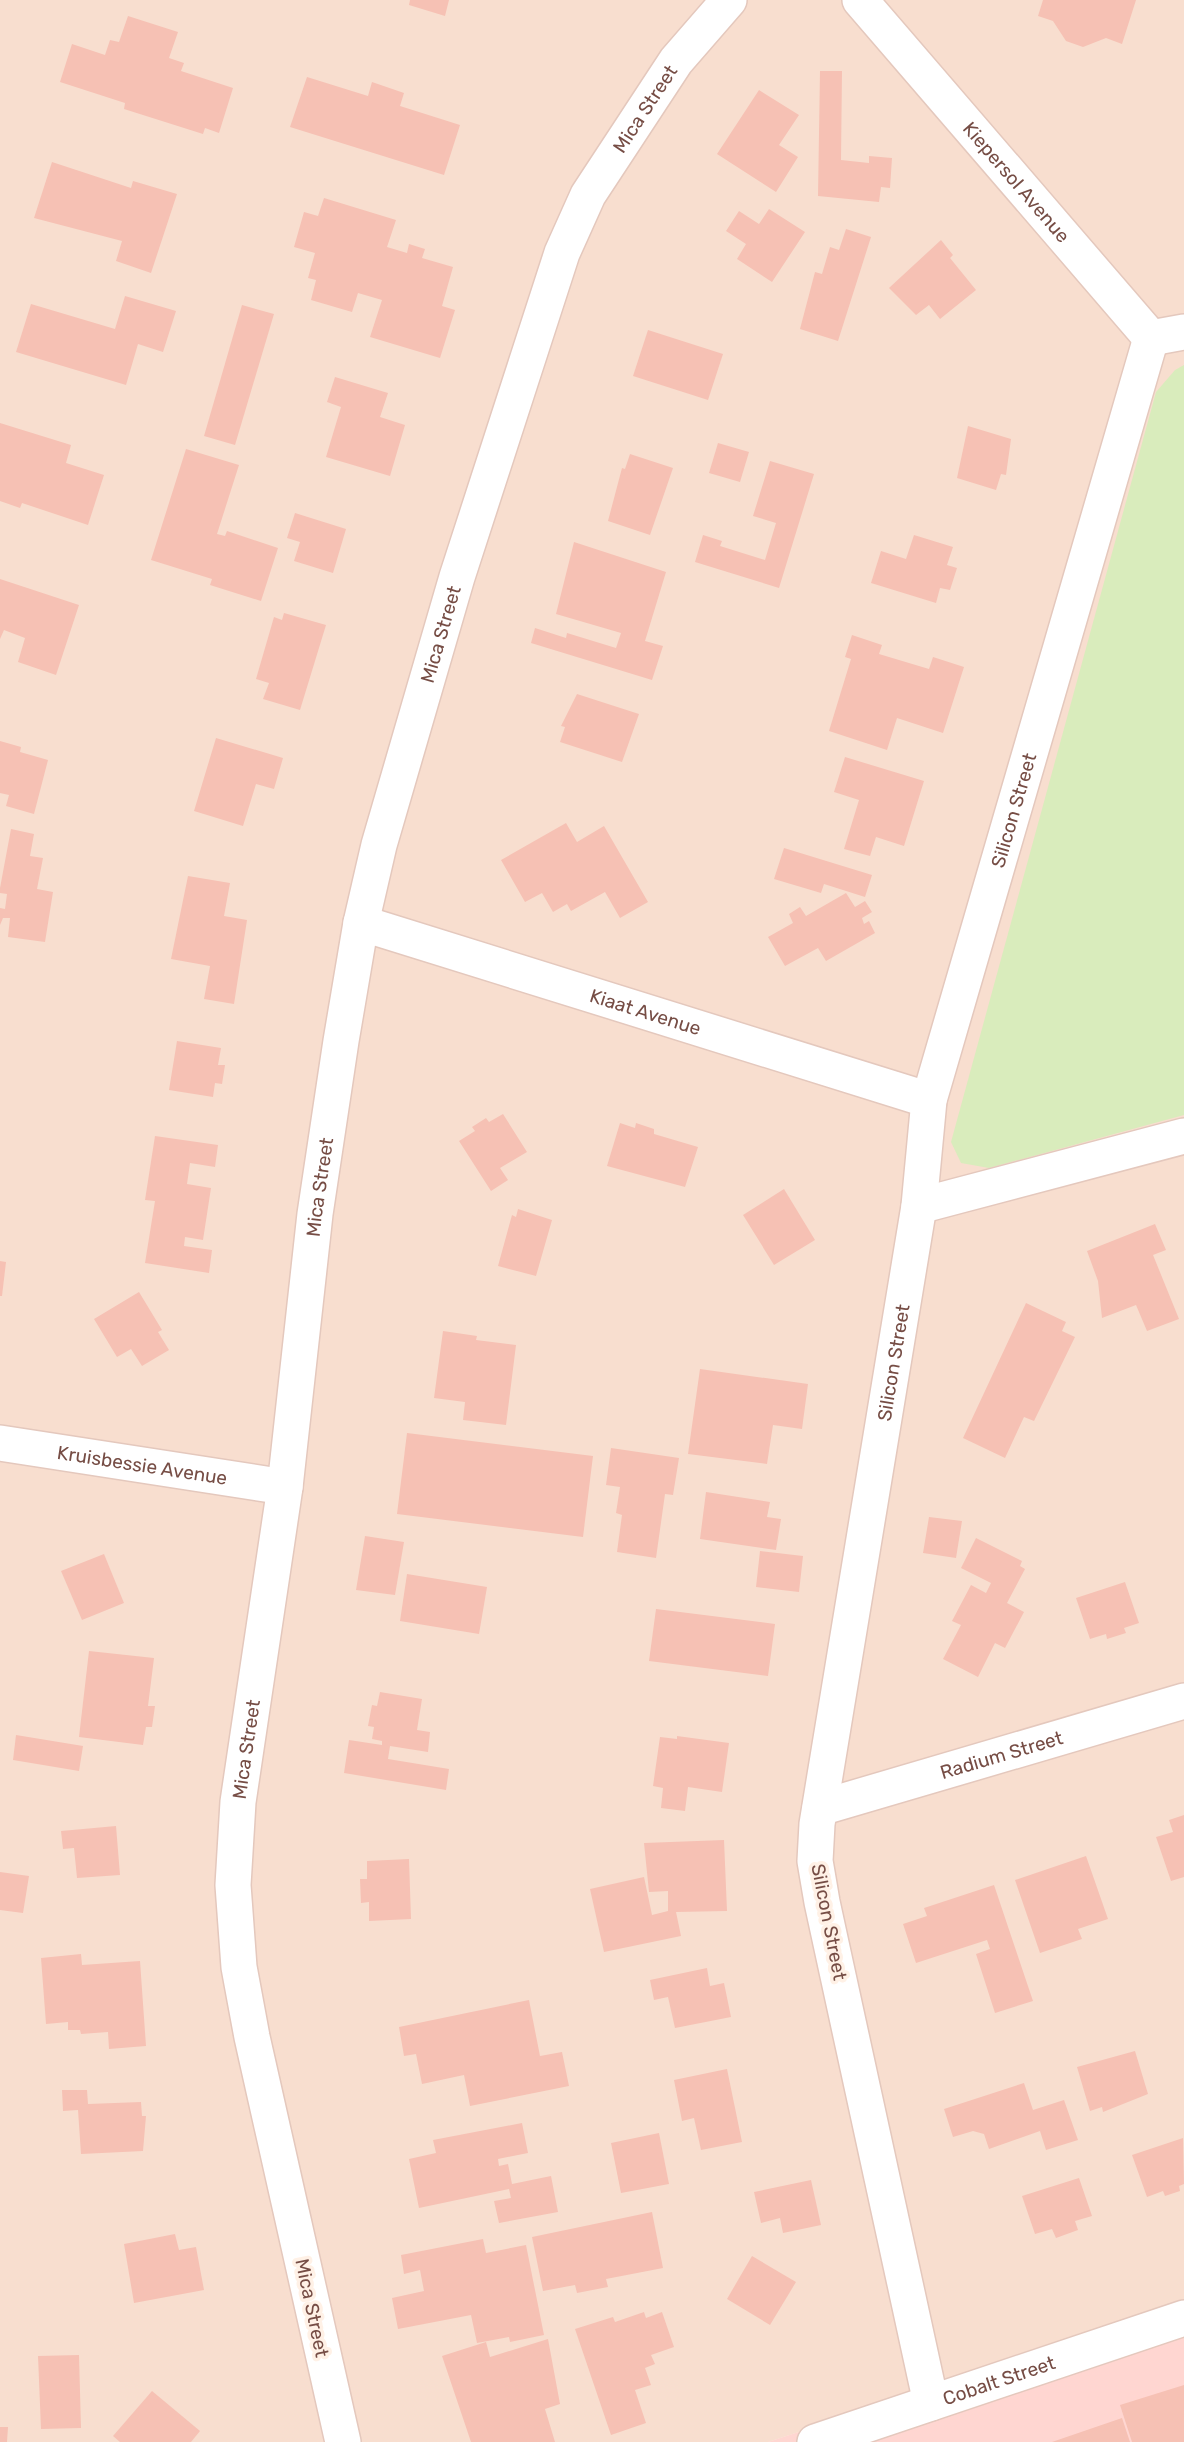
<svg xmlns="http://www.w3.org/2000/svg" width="1184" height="2442" font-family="Rubik,sans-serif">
<rect width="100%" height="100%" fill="#feecde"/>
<path fill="#f8decf" d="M0 0H1184V2306L768 2442H0Z"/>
<path fill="#ffd6d1" d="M1184 2306V2442H768L1155 2316Z"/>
<path fill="#d9ecbc" d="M1184 365V1115L989 1168 961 1163 951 1142 1156 392 1175 370Z"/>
<g fill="#f6c1b4">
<path d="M410 0H449L445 16 409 5Z"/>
<path d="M1043 0H1136L1122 44 1106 38 1083 47 1066 41 1053 21 1038 16Z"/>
<path d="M128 16 178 32 169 58 184 63 181 71 233 88 219 133 205 128 203 134 124 109 125 103 60 82 72 44 105 55 110 40 119 42Z"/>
<path d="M820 71H842L841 160 869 163V156L892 158 890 188 881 187 879 202 818 196Z"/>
<path d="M307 77 368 96 372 82 404 93 400 106 460 125 444 175 290 127Z"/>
<path d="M759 90 799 115 779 145 798 157 776 192 717 154Z"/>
<path d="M52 162 131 188 133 181 177 194 151 273 116 261 122 241 34 218Z"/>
<path d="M324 198 396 220 387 247 407 253 409 244 425 249 422 258 453 267 442 306 455 310 440 358 370 337 382 300 358 293 352 312 311 300 316 280 308 278 315 253 294 247 304 212 318 216Z"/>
<path d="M769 209 805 232 772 282 737 259 746 244 726 231 739 211 759 224Z"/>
<path d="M846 229 871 237 838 341 800 329 815 272 822 274 830 247 839 250Z"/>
<path d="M941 240 953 255 950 258 976 290 940 319 929 305 916 315 889 288Z"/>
<path d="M125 296 176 311 163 352 138 344 126 385 16 352 31 304 115 329Z"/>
<path d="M242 305 274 314 235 445 204 436Z"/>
<path d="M648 330 723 354 708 400 633 376Z"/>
<path d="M335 377 388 393 380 417 405 425 390 476 326 457 341 407 327 402Z"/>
<path d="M0 423 71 445 66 463 104 475 88 525 22 503 20 508 0 501Z"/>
<path d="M968 426 1011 439 1006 475 1001 474 996 490 957 478Z"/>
<path d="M718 443 749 452 740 482 709 473Z"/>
<path d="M186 449 239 465 217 534 225 536 227 531 278 548 261 601 210 585 212 579 151 560Z"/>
<path d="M630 454 673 468 650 535 608 521 622 468 625 469Z"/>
<path d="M770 461 814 474 779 588 695 562 703 535 722 541 720 546 765 560 776 523 753 516Z"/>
<path d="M295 513 346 529 333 573 294 561 300 542 287 538Z"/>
<path d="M914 535 953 547 947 565 957 568 950 590 940 588 936 603 871 583 881 551 906 559Z"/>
<path d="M574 542 666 572 645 641 663 646 652 680 531 643 535 628 566 638 567 633 616 648 621 633 556 614Z"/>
<path d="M0 579 79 605 56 675 18 662 25 638 4 630 0 639Z"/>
<path d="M284 613 326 625 300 710 263 699 269 683 256 679 274 617 282 620Z"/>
<path d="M852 635 882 645 879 654 929 669 933 657 964 667 943 733 897 718 887 750 829 731 851 659 845 657Z"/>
<path d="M577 694 639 714 622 762 560 742 565 727 561 726Z"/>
<path d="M216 738 283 758 274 789 256 784 243 826 194 811Z"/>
<path d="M0 741 21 747 20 752 48 760 34 814 6 806 9 795 0 793Z"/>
<path d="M845 757 924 781 904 846 876 837 870 856 844 849 859 800 834 792Z"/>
<path d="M566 823 577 842 604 826 648 902 620 918 605 892 571 911 567 904 553 912 542 893 525 902 501 860Z"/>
<path d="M11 829 34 834 30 856 43 858 37 889 53 892 45 942 8 937 10 918H3L0 925V908L5 909 7 894 0 893V888Z"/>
<path d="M784 848 872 875 865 897 824 884 821 893 774 879Z"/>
<path d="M188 876 230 883 224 916 247 920 234 1004 204 999 210 966 171 959Z"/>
<path d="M846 893 855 907 865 901 872 912 862 918 864 924 869 921 875 933 826 961 818 948 785 966 768 937 793 923 789 914 800 907 806 916Z"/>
<path d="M177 1041 221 1048 218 1065H225L222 1084 215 1083 213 1097 169 1090Z"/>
<path d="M503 1114 527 1152 500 1168 508 1180 491 1191 459 1141 475 1131 472 1127 486 1118 489 1122Z"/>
<path d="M620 1123 635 1128 636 1123 654 1129V1134L698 1147 685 1187 607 1166Z"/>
<path d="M155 1136 218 1145 215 1167 190 1163 187 1184 211 1188 203 1240 185 1237 184 1246 212 1250 209 1273 145 1263 155 1201 145 1200Z"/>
<path d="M784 1189 815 1240 774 1265 743 1215Z"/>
<path d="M518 1209 552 1220 536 1276 498 1266 512 1215 516 1217Z"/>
<path d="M1155 1224 1166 1250 1153 1255 1179 1319 1147 1331 1136 1305 1102 1318 1098 1281 1087 1251Z"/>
<path d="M0 1261 6 1262 2 1296H0Z"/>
<path d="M139 1292 162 1330 158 1332 169 1350 142 1366 131 1349 117 1357 94 1319Z"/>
<path d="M1026 1303 1066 1322 1062 1331 1075 1337 1034 1421 1024 1417 1005 1458 963 1438Z"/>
<path d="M443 1331 477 1336 476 1340 516 1345 506 1425 463 1420 465 1402 434 1398Z"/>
<path d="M700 1369 808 1384 802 1429 773 1425 767 1464 688 1454Z"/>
<path d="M407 1433 593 1456 583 1537 397 1514Z"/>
<path d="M611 1448 679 1458 673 1495 665 1494 656 1558 617 1552 622 1515 616 1513 620 1487 606 1485Z"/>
<path d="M706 1492 770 1502 767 1517 781 1519 776 1550 700 1539Z"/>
<path d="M929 1517 962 1521 956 1558 923 1553Z"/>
<path d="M365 1536 404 1542 395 1595 356 1590Z"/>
<path d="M976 1538 1022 1561 1020 1566 1025 1569 1007 1603 1024 1612 1005 1648 995 1643 978 1677 943 1659 961 1625 952 1621 971 1585 986 1593 991 1583 961 1568Z"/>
<path d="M760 1551 803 1556 799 1592 756 1587Z"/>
<path d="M104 1554 124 1603 82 1620 61 1571Z"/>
<path d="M407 1574 487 1587 479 1634 400 1621Z"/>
<path d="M1125 1582 1139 1623 1124 1628 1126 1633 1107 1639 1106 1634 1090 1639 1076 1598Z"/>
<path d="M656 1609 775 1624 768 1676 649 1661Z"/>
<path d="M89 1651 154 1658 148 1706H155L152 1727H146L143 1745 79 1737Z"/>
<path d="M380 1692 422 1699 417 1730 430 1732 428 1752 390 1746 388 1759 449 1769 446 1790 344 1773 349 1740 382 1745V1741L372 1739 374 1727 368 1726 372 1705 377 1706Z"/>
<path d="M16 1735 83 1746 79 1771 13 1760Z"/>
<path d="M677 1736 729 1743 722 1792 688 1787 685 1811 661 1808 663 1788 653 1786 660 1737 677 1739Z"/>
<path d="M1184 1815V1877L1171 1881 1156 1837 1173 1832 1169 1820Z"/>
<path d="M116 1826 120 1875 77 1878 74 1848 63 1849 61 1831Z"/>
<path d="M724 1840 727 1911 676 1912 681 1936 604 1952 590 1889 644 1877 652 1915 668 1911V1891L649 1892 644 1843Z"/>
<path d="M1086 1856 1108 1919 1078 1929 1082 1939 1040 1953 1015 1880Z"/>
<path d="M409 1859 411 1919 369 1921V1902L361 1903 360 1879H367V1861Z"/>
<path d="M0 1872 29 1876 23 1913 0 1910Z"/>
<path d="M994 1885 1033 2001 995 2013 976 1954 990 1949 987 1940 916 1963 903 1924 927 1916 924 1908Z"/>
<path d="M81 1954 82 1965 140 1961 146 2046 109 2049 108 2032 81 2034 80 2030H68V2022L46 2024 41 1958Z"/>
<path d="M707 1968 710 1986 724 1983 731 2017 675 2028 668 1997 654 2000 650 1980Z"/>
<path d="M529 2000 540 2056 562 2052 569 2086 470 2106 464 2075 422 2084 416 2054 404 2056 399 2027Z"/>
<path d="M1135 2051 1148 2094 1103 2112 1102 2107 1090 2111 1077 2067Z"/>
<path d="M727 2069 742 2142 701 2150 694 2118 682 2121 674 2080Z"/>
<path d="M1024 2083 1033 2110 1064 2100 1078 2140 1046 2150 1040 2131 989 2149 984 2134 973 2131 953 2137 944 2109Z"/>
<path d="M62 2090H87L88 2104 141 2102 142 2116H146L143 2151 81 2154 78 2110 63 2111Z"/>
<path d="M522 2123 528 2153 498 2159 499 2166 508 2164 512 2184 551 2176 558 2212 499 2223 494 2201 511 2198 509 2189 419 2208 409 2159 436 2153 433 2140Z"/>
<path d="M659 2133 669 2184 621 2193 611 2143Z"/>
<path d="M1183 2138 1184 2184 1179 2186 1180 2191 1165 2196 1163 2191 1147 2197 1132 2155Z"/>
<path d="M1079 2178 1092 2216 1075 2221 1078 2230 1056 2238 1052 2229 1035 2234 1022 2196Z"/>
<path d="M811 2180 821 2225 783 2233 780 2218 761 2223 754 2192Z"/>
<path d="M652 2212 663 2268 606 2279 608 2287 577 2293 575 2285 543 2291 532 2237Z"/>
<path d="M175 2234 179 2250 196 2247 204 2290 134 2303 124 2244Z"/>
<path d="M483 2239 486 2253 526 2245 544 2335 510 2342 509 2337 477 2343 471 2315 398 2329 392 2298 424 2291 420 2270 404 2274 401 2255Z"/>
<path d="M752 2256 796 2282 770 2325 727 2299Z"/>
<path d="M644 2312 646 2318 662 2312 674 2347 651 2355 655 2364 645 2368 651 2385 635 2390 646 2423 611 2435 575 2329 613 2317 615 2322Z"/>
<path d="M548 2339 560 2404 545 2409 555 2442H471L442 2356 486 2342 490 2357Z"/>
<path d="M79 2355 81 2428 41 2429 38 2356Z"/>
<path d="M1184 2385V2442H1132L1120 2405Z"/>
<path d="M152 2391 200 2431 191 2442H120L113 2436Z"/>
<path d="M1122 2418 1130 2442H1052Z"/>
<path d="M0 2427H8L7 2442H0Z"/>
</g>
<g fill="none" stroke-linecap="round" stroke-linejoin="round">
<defs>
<g id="street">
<path id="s1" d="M860 0 1151 338"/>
<path d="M1151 338 1184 332"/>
<path id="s2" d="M361 923 929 1100"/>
<path d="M919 1206 1184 1136"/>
<path id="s3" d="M0 1443 285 1487"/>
<path id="s4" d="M820 1808 1184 1701"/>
<path id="s5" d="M931 2403 822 1902 815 1861 817 1824 919 1206 929 1100 1151 338"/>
<path id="s6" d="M343 2442 252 2037 239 1967 233 1885 238 1802 285 1487 315 1214 341 1041 361 923 379 845 457 577 562 253 588 195 676 61 729 0"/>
<path id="s7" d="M815 2442 1184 2318"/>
</g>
</defs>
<use href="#street" stroke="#e4c8bd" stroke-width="38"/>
<use href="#street" stroke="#fff" stroke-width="35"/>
</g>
<g text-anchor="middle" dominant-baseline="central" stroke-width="7" stroke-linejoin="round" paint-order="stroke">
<g font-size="19" fill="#764d45" stroke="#fff1e6">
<text stroke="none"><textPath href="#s6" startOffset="2406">Mica Street</textPath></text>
<text stroke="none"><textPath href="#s1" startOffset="240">Kiepersol Avenue</textPath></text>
<text stroke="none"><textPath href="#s6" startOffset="1839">Mica Street</textPath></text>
<text stroke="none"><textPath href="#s5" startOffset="1626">Silicon Street</textPath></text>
<text stroke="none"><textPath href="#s2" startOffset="298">Kiaat Avenue</textPath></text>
<text stroke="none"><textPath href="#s6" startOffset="1272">Mica Street</textPath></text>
<text stroke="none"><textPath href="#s5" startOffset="1059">Silicon Street</textPath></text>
<text stroke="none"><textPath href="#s3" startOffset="144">Kruisbessie Avenue</textPath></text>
<text stroke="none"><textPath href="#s6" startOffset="705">Mica Street</textPath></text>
<text stroke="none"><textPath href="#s4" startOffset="189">Radium Street</textPath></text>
<text transform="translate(829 1922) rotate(79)">Silicon Street</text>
<text transform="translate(312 2308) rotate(78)">Mica Street</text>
<text stroke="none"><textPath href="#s7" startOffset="194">Cobalt Street</textPath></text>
</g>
</g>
</svg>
